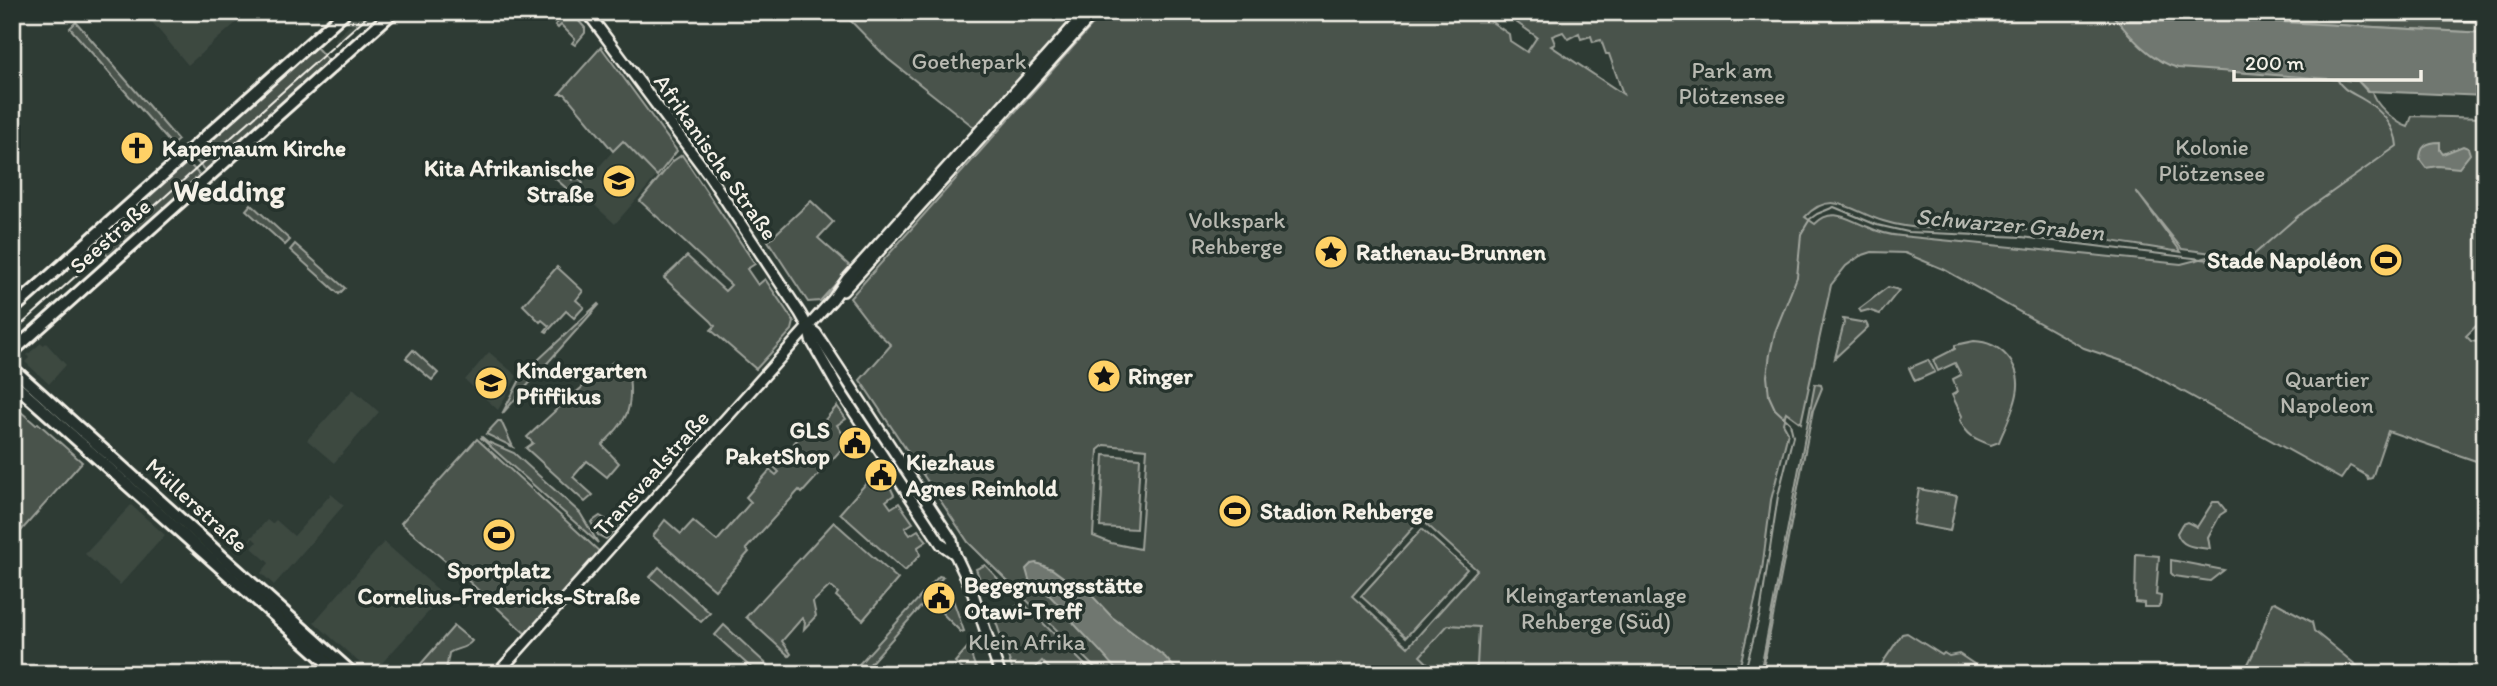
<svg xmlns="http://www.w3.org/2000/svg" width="2497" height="686" font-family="Itim,sans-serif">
<rect width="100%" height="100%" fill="#2e3b34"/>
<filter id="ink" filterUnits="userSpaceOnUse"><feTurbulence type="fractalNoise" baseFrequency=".0143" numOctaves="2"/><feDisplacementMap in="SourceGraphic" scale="14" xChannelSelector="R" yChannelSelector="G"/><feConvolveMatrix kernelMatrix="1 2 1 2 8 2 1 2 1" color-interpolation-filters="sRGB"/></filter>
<g filter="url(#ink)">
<g fill="#3c4841">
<path d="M163 12H228L237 22 188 65 152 22Z"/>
<path d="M364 12H375L338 44 334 40Z"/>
<path d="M622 141 657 176 615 224 578 190Z"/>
<path d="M41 343 44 345 46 343 66 365 49 384 25 362 29 358 27 355Z"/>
<path d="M489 352 517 376 498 410 465 380Z"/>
<path d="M353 389 379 412 334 463 307 440Z"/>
<path d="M331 494 344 505 274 585 261 573 269 563 252 548 257 542 253 538 250 541 249 540 267 520 272 524 276 520 294 536Z"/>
<path d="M131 505 165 535 120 585 85 554Z"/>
<path d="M384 542 444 595 372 674 314 622Z"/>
<path d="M1447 625 1479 627 1477 666 1470 674H1439L1420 656Z"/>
</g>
<g fill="#48524c" stroke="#9ea29a" stroke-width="2" fill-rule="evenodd">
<path d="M553 12H571L585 28V33L575 45 572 43 575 39 561 25 558 28 555 25 560 20Z"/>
<path d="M842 12H1078L975 128 888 59Z"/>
<path d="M1104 12H1477L1509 34 1510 41 1527 52 1537 37 1502 12H2110L2139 44 2162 62 2358 81 2367 91H2372C2373 103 2397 124 2408 127L2412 116 2485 118V317L2466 336 2471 341 2485 343V464L2388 431 2372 478 2368 479 2367 476 2350 466 2341 479 2137 366 2084 348 1943 269 1905 253 1872 252 1860 256 1846 266 1831 285 1801 423 1786 412 1783 423 1788 432 1786 441 1771 500 1762 570 1738 674H1470L1477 666 1479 627 1448 625 1420 656 1439 674H1101L968 542 860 380 891 345 873 328 850 298ZM1563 32 1568 39 1579 33 1581 39 1591 36 1593 42 1601 40 1606 54H1609L1623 94 1551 46 1555 44 1552 36ZM2136 191 2182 249 2220 254 2181 264 1901 236C1890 235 1878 232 1868 227 1849 220 1832 206 1815 224L1805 217C1832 188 1853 212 1883 221 1921 233 1960 227 2000 228 2060 231 2121 243 2181 252ZM1104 445 1147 449 1140 549 1111 543 1093 536 1098 450ZM1421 519 1477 570 1408 647 1352 596Z"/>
<path d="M2222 12H2279L2329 19 2485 22V33L2262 21Z"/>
<path d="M76 22 178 140 172 145 70 28Z"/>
<path d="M314 45 330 62 207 173 191 155Z"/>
<path d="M601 47 677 151 657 176 623 141 613 151 565 94H559Z"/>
<path d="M682 155 755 264 747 269 758 285 765 279 794 322 792 330 756 369 711 330 715 326 711 321 664 278 687 256 725 291 731 285 640 201 673 161Z"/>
<path d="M186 160 202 178 110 258 95 242Z"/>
<path d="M555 165 572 180 576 177 583 183 573 194 549 173Z"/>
<path d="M811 201 833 222 818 238 851 267 820 301 808 302 768 241Z"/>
<path d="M251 204 290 240 285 245 246 210Z"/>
<path d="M295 244 345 288 339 294 290 250Z"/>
<path d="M557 267 583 291 576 300 584 307 574 318 566 311 547 332 545 331 549 326 542 320 540 322 523 305Z"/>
<path d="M1888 287 1899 290 1880 314 1868 310 1861 312 1859 309Z"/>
<path d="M598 304 599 305 502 414 523 374Z"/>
<path d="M1843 319 1866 323 1868 327 1835 358 1844 323Z"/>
<path d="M1974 341C2001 342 2023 366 2017 394 2014 410 2005 427 1999 442L1991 445C1975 439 1967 436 1960 420L1962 416 1952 395 1957 392 1953 379 1961 375 1955 363 1938 371 1933 360 1955 349V345Z"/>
<path d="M413 350 438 373 432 380 406 358Z"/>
<path d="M1928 360 1935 372 1915 381 1909 368Z"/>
<path d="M613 362 629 375C633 412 627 420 602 445L619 463 607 477 587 461 573 477 593 495 585 502 526 448 533 443 527 437 568 399Z"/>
<path d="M1815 384 1821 385 1822 388 1813 410 1762 674H1760Z"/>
<path d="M12 404 36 425 38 423 82 462 12 541Z"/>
<path d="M837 406 846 419 837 425 848 442 802 493 799 490 746 549 749 552 715 590 653 536 665 520 681 534 693 521 717 541 751 502 746 497 770 470 776 475 779 472 773 466 789 447 796 452 799 448 794 443 806 430 812 435Z"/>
<path d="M498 421H501L513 447 486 434Z"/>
<path d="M482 437 488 442 514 453 580 513 598 543 481 438Z"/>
<path d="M477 439 601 553 528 636 463 576 401 523Z"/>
<path d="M1104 455 1140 458 1136 529 1100 527Z"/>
<path d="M869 480H873L879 488 888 482 894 495 886 501 891 508 899 503 913 523 905 528 910 535 918 530 927 541 918 547 920 555 905 571 840 513Z"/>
<path d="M1919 489 1957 496 1950 531 1913 524Z"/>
<path d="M2213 502H2219L2226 511 2220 515 2208 537 2210 549C2197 547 2181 548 2177 533L2182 524 2187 522 2197 527Z"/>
<path d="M600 516 617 526 606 539 598 535 591 522Z"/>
<path d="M834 522 898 579 863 620 836 596 838 593 830 586 813 602 816 616 804 629 805 622 802 618 782 641 791 654 789 656 746 617Z"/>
<path d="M1422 529 1467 569 1406 637 1361 596Z"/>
<path d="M2136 554 2159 556 2156 595 2161 596 2160 605 2158 607H2144V603L2135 602Z"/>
<path d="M2171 560 2224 570 2210 581 2174 576 2171 573Z"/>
<path d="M985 565 1003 584 984 590 976 569Z"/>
<path d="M659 567 710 613 701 622 650 577Z"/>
<path d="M939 576 943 577 926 597 924 603 861 674H850Z"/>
<path d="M952 597 964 631 961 632 939 610Z"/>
<path d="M1022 602 1094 674H1054L1042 661 1029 674H1014L996 622Z"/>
<path d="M2275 602 2312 622 2314 631 2367 674H2243L2256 648 2272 603Z"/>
<path d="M724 625 777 674H758L715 635Z"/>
<path d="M454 626 472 641C465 650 457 647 449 653L446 670 442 674H412Z"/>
<path d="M1907 633 1942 655 1944 653 1949 656 1959 654 1989 674H1875L1902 634Z"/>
<path d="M968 647 978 674H967L955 662Z"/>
</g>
<g fill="#6f7770" stroke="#a4a8a0" stroke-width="2">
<path d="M2110 12H2222L2262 21 2485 33V96L2368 91 2358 81 2178 68C2149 60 2129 35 2110 12Z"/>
<path d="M2440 142V150L2443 154 2463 146 2468 148 2470 154 2459 168 2438 166 2426 168 2420 160C2420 146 2427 142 2440 142Z"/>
<path d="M1036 563 1052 569 1070 582 1085 588 1112 617 1165 657 1180 674H1119C1106 656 1093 644 1078 628 1064 613 1050 590 1030 583L1026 569 1031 564Z"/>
</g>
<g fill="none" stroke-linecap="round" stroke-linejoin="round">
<path stroke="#a4a8a0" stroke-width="2" d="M1744 674 1760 614 1778 496 1793 436 1790 423 1775 409 1769 396 1767 376 1770 354 1775 332 1797 277 1801 234 1810 219 1817 214 1834 207 1877 225 1908 232 2022 237 2234 263 2250 258 2298 216 2397 146C2396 127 2380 109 2364 100 2353 93 2343 91 2337 79"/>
<defs>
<g id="tertiary">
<path d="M587 12 708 174 800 313 808 327 811 340 840 391 941 544 955 554"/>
<path d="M843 291 1095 12"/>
<path d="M808 327 816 333 952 540 955 554 971 588 1000 674"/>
<path d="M497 674 833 299 847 279 1086 12"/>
</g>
<path id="secondary" d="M2400 12 2485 15"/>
<g id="primary">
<path d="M12 310 345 12"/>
<path d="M12 352 393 12"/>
<path d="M12 368 353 674"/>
<path d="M12 382 340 674"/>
</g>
</defs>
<use href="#tertiary" stroke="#f4f1e8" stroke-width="14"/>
<use href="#secondary" stroke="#f4f1e8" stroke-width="15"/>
<use href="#primary" stroke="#f4f1e8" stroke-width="16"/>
<use href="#tertiary" stroke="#26332d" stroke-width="9"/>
<use href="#secondary" stroke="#26332d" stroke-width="10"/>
<use href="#primary" stroke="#26332d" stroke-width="10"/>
<path stroke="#f4f1e8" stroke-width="2" d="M12 333 372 12"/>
</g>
</g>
<defs>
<symbol id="church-disc" viewBox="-11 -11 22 22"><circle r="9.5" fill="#ffd166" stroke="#26332d"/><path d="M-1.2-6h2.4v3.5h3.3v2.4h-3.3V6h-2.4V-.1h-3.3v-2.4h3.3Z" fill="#111"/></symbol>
<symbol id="school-disc" viewBox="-11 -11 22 22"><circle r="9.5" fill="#ffd166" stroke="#26332d"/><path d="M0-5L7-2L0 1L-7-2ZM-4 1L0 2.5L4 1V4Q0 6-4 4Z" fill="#111"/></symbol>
<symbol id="sight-disc" viewBox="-11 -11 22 22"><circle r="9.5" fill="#ffd166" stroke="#26332d"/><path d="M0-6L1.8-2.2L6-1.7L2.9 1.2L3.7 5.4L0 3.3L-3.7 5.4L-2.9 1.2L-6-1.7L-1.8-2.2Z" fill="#111"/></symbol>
<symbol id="stadium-disc" viewBox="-11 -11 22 22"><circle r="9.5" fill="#ffd166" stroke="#26332d"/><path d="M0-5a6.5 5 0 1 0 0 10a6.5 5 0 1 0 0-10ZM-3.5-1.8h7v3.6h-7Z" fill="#111"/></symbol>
<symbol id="civic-disc" viewBox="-11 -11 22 22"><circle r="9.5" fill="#ffd166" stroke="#26332d"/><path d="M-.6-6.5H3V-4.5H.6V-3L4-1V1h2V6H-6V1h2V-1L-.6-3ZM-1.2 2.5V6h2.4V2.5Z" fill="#111"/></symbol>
</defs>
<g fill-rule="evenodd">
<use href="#church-disc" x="118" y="129" width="38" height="38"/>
<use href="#school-disc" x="600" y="162" width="38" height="38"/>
<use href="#sight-disc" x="1312" y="233" width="38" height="38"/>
<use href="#stadium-disc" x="2367" y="241" width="38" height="38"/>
<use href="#sight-disc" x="1085" y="357" width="38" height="38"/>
<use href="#school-disc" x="472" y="364" width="38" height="38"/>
<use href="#civic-disc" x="836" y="424" width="38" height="38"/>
<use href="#civic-disc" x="862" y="456" width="38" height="38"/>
<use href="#stadium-disc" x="1216" y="492" width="38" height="38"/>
<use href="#stadium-disc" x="480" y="516" width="38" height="38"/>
<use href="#civic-disc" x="920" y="579" width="38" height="38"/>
</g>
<g text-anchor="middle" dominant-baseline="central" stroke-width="7" stroke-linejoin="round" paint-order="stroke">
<g font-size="23" fill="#b8b9b1" stroke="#26332d">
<text x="969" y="61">Goethepark</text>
<text x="1732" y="70">Park am<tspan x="1732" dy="26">Plötzensee</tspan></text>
<text x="2212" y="147">Kolonie<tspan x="2212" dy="26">Plötzensee</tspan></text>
<text x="1237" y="220">Volkspark<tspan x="1237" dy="26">Rehberge</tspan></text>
<text x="2327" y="379">Quartier<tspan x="2327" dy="26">Napoleon</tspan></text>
<text x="1596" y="595">Kleingartenanlage<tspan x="1596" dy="26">Rehberge (Süd)</tspan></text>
<text x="1027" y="642">Klein Afrika</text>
</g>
<g font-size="23" font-weight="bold" fill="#f4f1e8" stroke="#26332d" text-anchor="start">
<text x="162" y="148">Kapernaum Kirche</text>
<text x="594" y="168" text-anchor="end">Kita Afrikanische<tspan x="594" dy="26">Straße</tspan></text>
<text x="1356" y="252">Rathenau-Brunnen</text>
<text x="2362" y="260" text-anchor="end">Stade Napoléon</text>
<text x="516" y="370">Kindergarten<tspan x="516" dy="26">Pfiffikus</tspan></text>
<text x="1128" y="376">Ringer</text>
<text x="830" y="430" text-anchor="end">GLS<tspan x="830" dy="26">PaketShop</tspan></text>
<text x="906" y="462">Kiezhaus<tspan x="906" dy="26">Agnes Reinhold</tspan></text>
<text x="1260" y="511">Stadion Rehberge</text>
<text x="499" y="570" text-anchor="middle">Sportplatz<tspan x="499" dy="26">Cornelius-Fredericks-Straße</tspan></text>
<text x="964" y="585">Begegnungsstätte<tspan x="964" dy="26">Otawi-Treff</tspan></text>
</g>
<g font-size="23" fill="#f4f1e8" stroke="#26332d">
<text transform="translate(716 157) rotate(55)">Afrikanische Straße</text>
<text transform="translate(110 236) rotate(-42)">Seestraße</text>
<text transform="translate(651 473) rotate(-48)">Transvaalstraße</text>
<text transform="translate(197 505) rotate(42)">Müllerstraße</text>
</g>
<g font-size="24" font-style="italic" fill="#b8bab2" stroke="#26332d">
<text transform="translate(2010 224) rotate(5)">Schwarzer Graben</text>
</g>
<g font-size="30" font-weight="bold" fill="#f4f1e8" stroke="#26332d">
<text x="229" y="190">Wedding</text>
</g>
</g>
<rect width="2497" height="686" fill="none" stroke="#26332d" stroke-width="42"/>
<rect x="21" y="21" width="2455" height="644" fill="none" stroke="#f4f1e8" stroke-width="2.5" filter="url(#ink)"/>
<path d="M2234 70v10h187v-10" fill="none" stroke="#f4f1e8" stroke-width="3.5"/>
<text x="2245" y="70" font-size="21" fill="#f4f1e8" stroke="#26332d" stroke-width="5" paint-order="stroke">200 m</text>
</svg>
